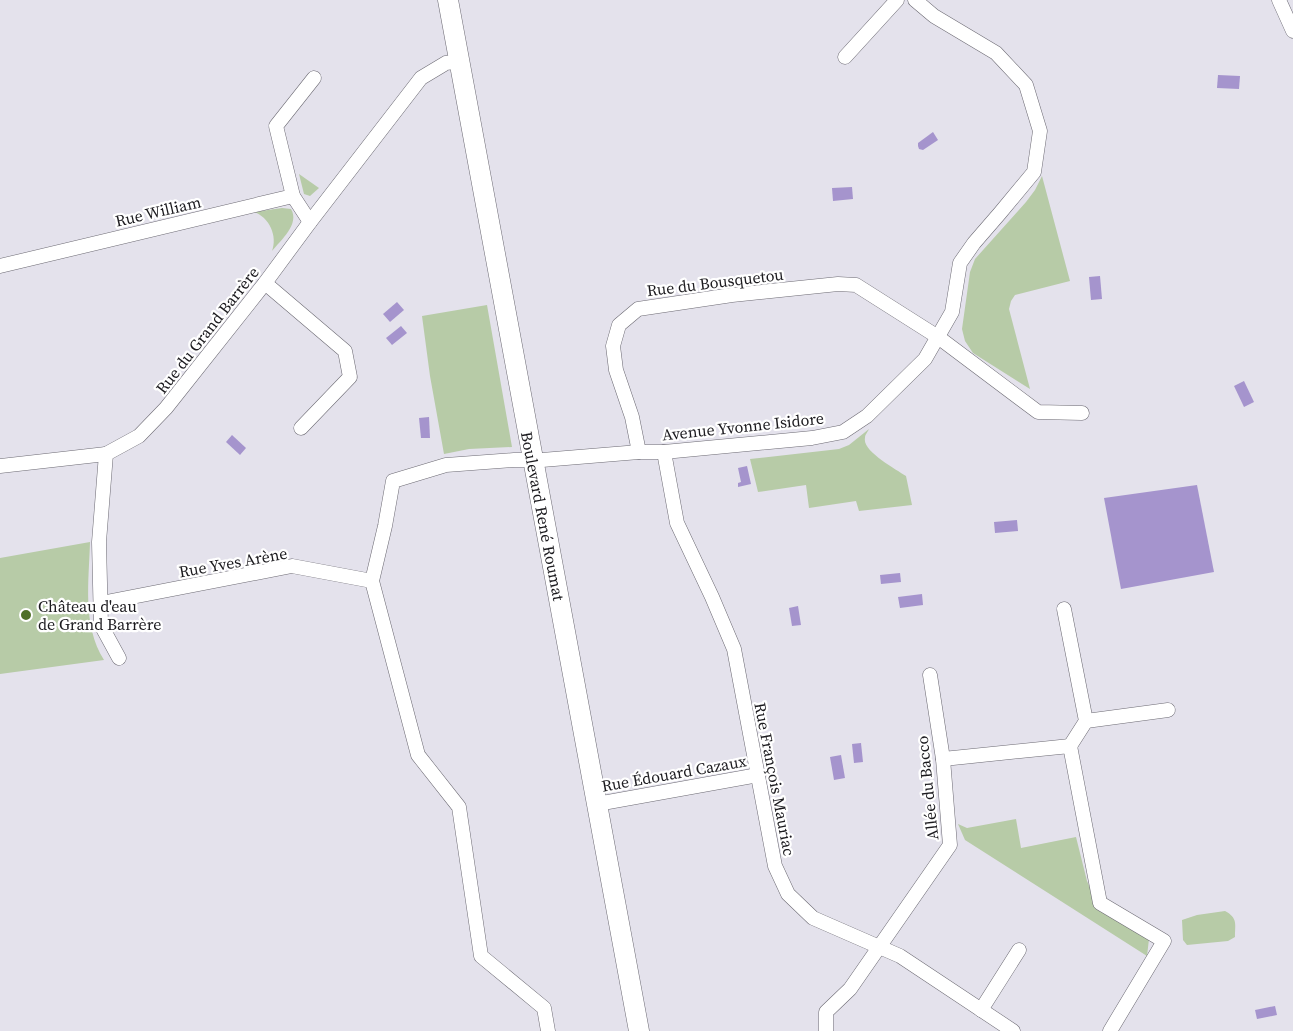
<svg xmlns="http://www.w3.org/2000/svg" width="1293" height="1031" font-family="'Source Serif 4',serif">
<rect width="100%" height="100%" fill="#e4e2ec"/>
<g fill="#b7cba7">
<path d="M299 174 319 188 310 196 304 194Z"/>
<path d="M1042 176 1070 281 1015 295 1011 301 1009 309 1030 389 973 353 965 341 962 329 970 272 975 259 1026 202 1035 190Z"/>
<path d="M282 208 291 209C300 224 281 240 272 251 278 236 269 217 254 212Z"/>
<path d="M487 305 512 447 469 449 444 454 430 376 422 316Z"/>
<path d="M869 429C868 432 865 434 865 438 862 451 896 469 906 476L912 505 859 511 856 501 809 508 806 485 758 492 750 459 839 449 849 445Z"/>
<path d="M90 542C89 581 82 625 104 660L0 674V558Z"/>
<path d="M1016 819 1021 848 1076 837 1087 881 1096 901 1149 939 1147 956 965 840 958 824 967 828Z"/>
<path d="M1225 911C1238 918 1235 924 1235 937L1228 941 1187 945 1183 940 1182 920 1197 915Z"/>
</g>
<g fill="#a594cd">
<path d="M1218 75 1240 76 1239 89 1217 88Z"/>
<path d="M933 132 938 140 923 150 919 149 918 146V143Z"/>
<path d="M852 187 853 199 833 201 832 188Z"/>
<path d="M1100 276 1102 299 1091 300 1089 277Z"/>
<path d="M397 302 404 310 390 322 383 314Z"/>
<path d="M401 326 407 333 392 345 386 338Z"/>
<path d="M1244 381 1254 402 1244 407 1234 386Z"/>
<path d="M429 417 430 438H421L419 418Z"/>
<path d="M232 435 246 448 240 455 226 442Z"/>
<path d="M747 466 751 484 738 487V483L741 482 738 468Z"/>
<path d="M1197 485 1214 572 1121 589 1104 498Z"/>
<path d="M1017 520 1018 531 995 533 994 522Z"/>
<path d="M900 573 901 582 881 584 880 575Z"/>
<path d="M922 594 923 605 900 608 898 597Z"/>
<path d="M798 606 801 625 792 626 789 608Z"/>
<path d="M861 743 863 762 854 763 852 744Z"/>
<path d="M841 755 845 778 834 780 830 757Z"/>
<path d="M1275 1006 1277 1015 1257 1019 1255 1010Z"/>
</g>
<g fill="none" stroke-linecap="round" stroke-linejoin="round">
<defs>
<g id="street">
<path d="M1279 0 1293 31"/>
<path d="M845 57 897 0"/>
<path d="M310 222 293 196 276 126 314 78"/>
<path d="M0 266 293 196"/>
<path d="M265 283 345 351 350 377 301 428"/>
<path d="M639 452 632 417 616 370 613 346 619 325 638 309 732 295 838 284 856 285 938 337 1038 412 1082 413"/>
<path d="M664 452 677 523 712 597 734 649 775 866 788 894 813 918 900 956 1013 1031"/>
<path d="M0 466 106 454"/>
<path d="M101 603 292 566 372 581"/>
<path d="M1064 609 1086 721 1070 746"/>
<path d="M119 658 101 625 99 542 106 454 139 436 166 408 265 283 310 222 421 78 446 63 459 61"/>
<path d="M1086 721 1168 710"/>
<path d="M943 759 1070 746 1100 903 1164 941 1110 1031"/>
<path d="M597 804 758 775"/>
<path d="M981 1010 1019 950"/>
<path d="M548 1031 544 1008 481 956 459 807 418 755 372 581 385 526 393 481 446 465 514 460H542L639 452H664L812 438 843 432 867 416 925 359 952 312 960 263 974 243 1000 213 1034 172 1040 131 1026 85 996 53 934 16 915 0"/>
<path d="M826 1031V1012L850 989 950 845 943 759 930 675"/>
</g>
<path id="secondary" d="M448 0 639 1031"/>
</defs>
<use href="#street" stroke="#6c6a73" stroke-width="15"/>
<use href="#secondary" stroke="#6c6a73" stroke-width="21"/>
<use href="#street" stroke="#fff" stroke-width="14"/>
<use href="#secondary" stroke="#fff" stroke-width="20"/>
</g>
<circle fill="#4e7028" stroke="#fff" stroke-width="2" cx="26" cy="615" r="6"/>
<g text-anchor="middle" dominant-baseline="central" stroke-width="4.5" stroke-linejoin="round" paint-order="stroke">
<g font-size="16" fill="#1b1a1e" stroke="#fff">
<text transform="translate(158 211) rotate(-13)">Rue William</text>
<text transform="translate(715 282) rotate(-7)">Rue du Bousquetou</text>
<text transform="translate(207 330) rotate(-52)">Rue du Grand Barrère</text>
<text transform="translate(743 426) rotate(-6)">Avenue Yvonne Isidore</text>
<text transform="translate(543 516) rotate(79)">Boulevard René Roumat</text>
<text transform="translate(233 562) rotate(-10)">Rue Yves Arène</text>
<text transform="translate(674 773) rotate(-10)">Rue Édouard Cazaux</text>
<text transform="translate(775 779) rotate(79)">Rue François Mauriac</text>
<text transform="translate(927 788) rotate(-96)">Allée du Bacco</text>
</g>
<g font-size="16" fill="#1b1a1e" stroke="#fff" text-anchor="start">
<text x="38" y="606">Château d'eau<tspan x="38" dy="18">de Grand Barrère</tspan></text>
</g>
</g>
</svg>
